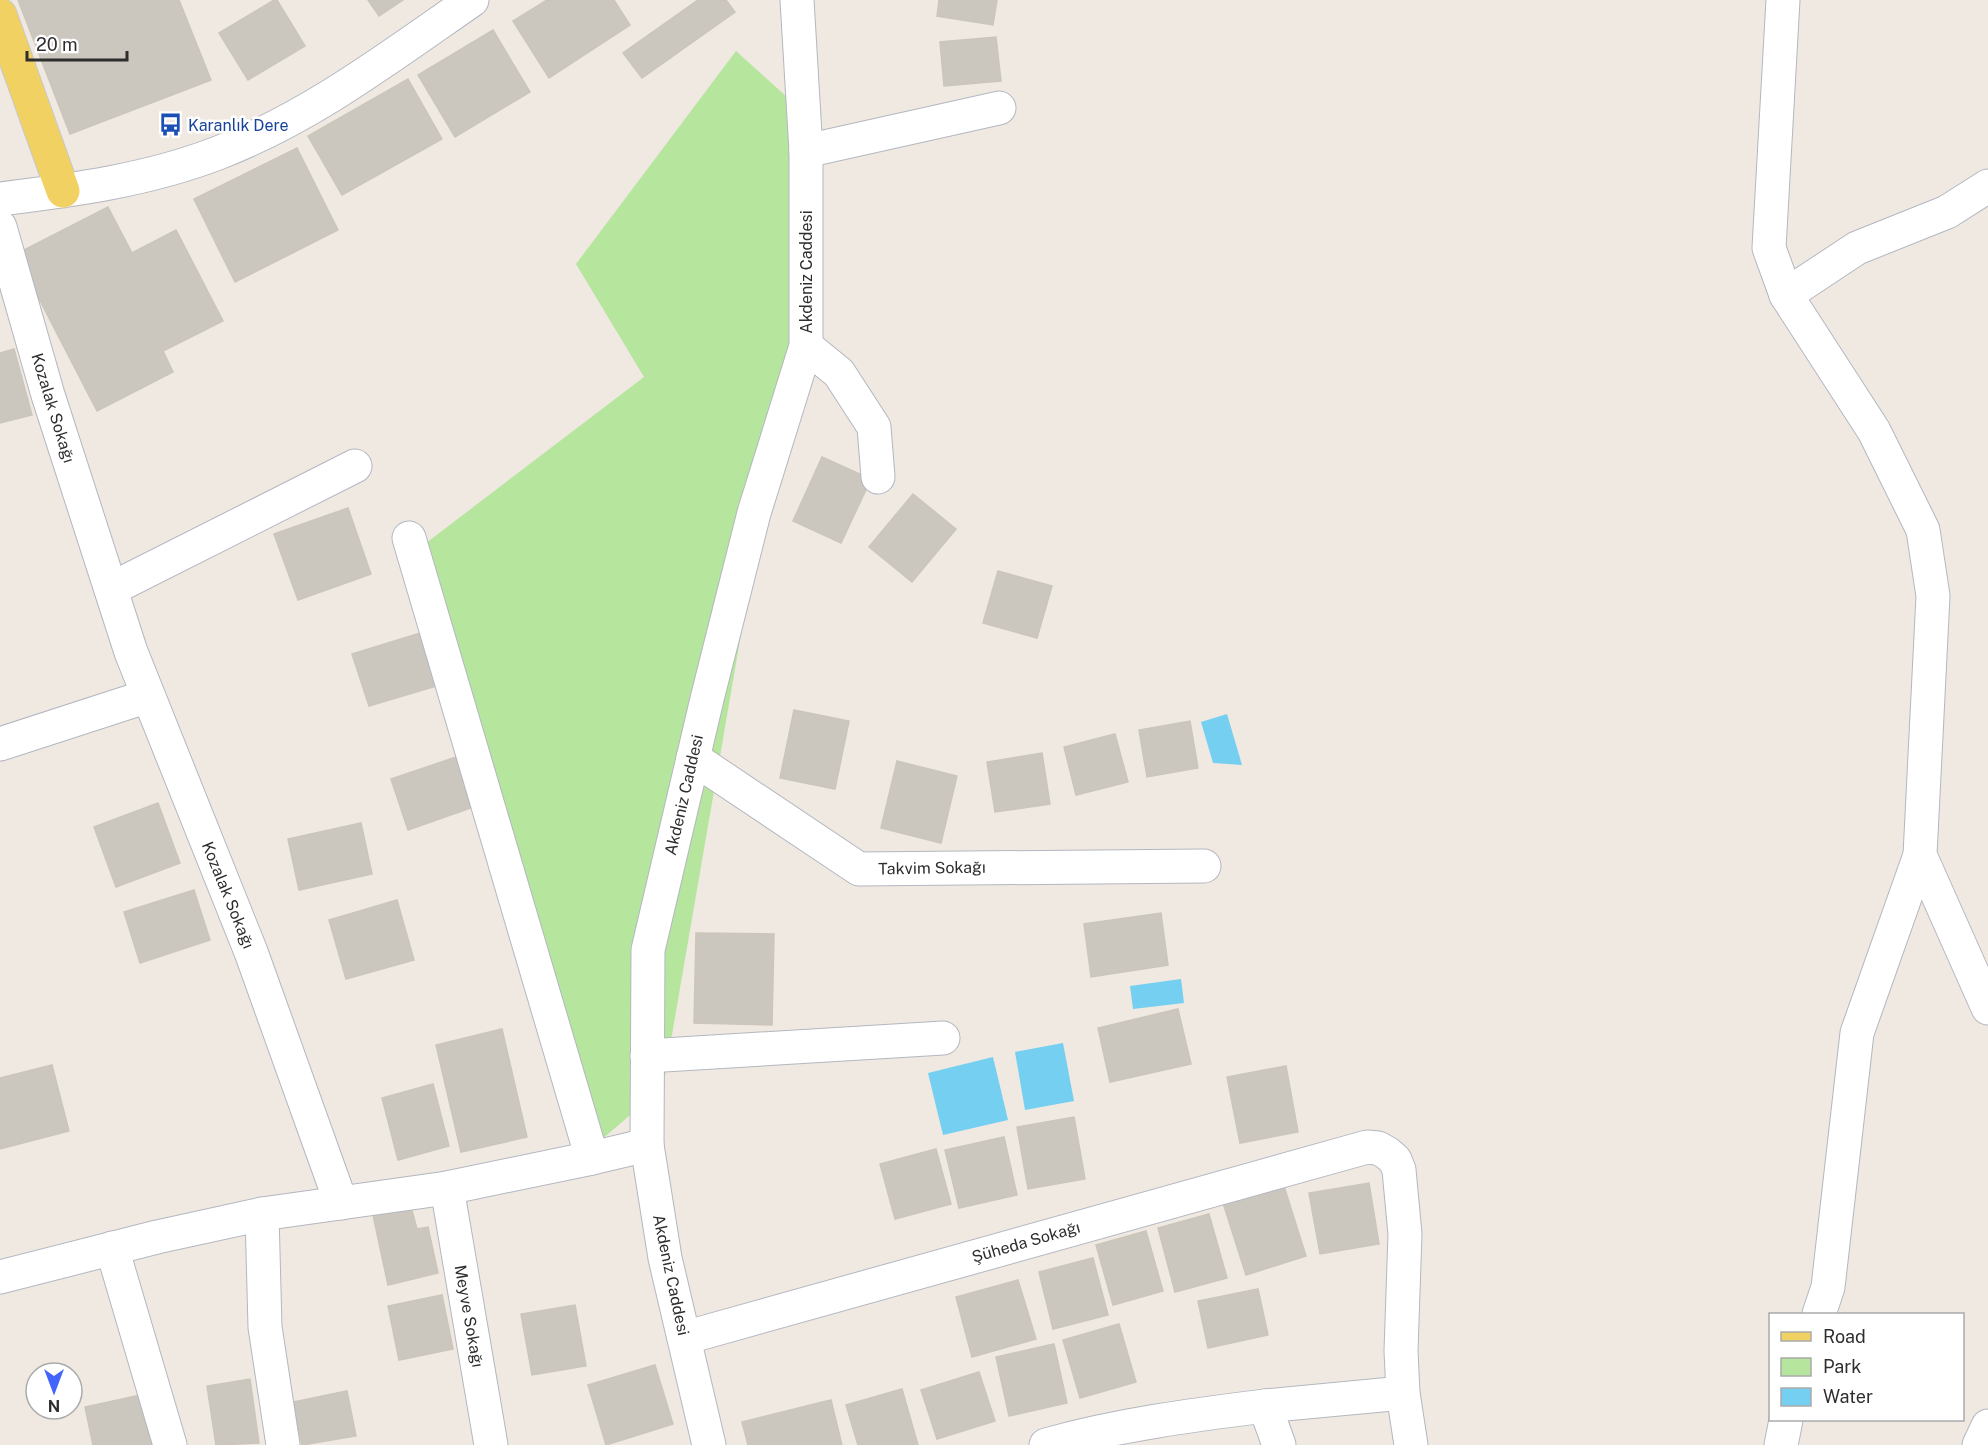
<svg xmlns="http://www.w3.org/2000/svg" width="1988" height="1445" font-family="'Public Sans',sans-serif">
<rect width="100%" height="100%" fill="#efe9e1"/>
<path fill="#b6e59e" d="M736 51 808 116 806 257 663 1087 594 1146 409 556 644 377 576 264Z"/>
<g fill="#75cff0">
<path d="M1227 714 1242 765 1213 763 1201 722Z"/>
<path d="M1181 979 1184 1003 1133 1009 1130 986Z"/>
<path d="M1063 1043 1074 1101 1025 1110 1015 1052Z"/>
<path d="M993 1057 1008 1120 943 1135 928 1073Z"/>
</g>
<g fill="#cbc7bf" stroke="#cbc5ba" stroke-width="1.5">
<path d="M18 0H179L211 80 70 134Z"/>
<path d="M274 0H277L305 46 248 80 219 33Z"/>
<path d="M368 0H403L379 16Z"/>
<path d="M547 0H614L630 25 549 78 513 21Z"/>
<path d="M698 0H726L735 12 642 78 623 53Z"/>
<path d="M939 0H997L993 25 937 16Z"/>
<path d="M493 30 530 92 455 137 418 75Z"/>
<path d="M996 37 1001 81 944 86 940 42Z"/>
<path d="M408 79 442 139 342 195 308 136Z"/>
<path d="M297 148 338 230 235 282 194 199Z"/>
<path d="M108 207 132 253 176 230 223 321 163 351 173 372 97 411 16 254Z"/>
<path d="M14 349 32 415 0 423V353Z"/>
<path d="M822 457 871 479 841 543 793 521Z"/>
<path d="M913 494 956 529 912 582 869 547Z"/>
<path d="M348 508 371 574 298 600 274 534Z"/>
<path d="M998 571 1052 586 1037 638 983 623Z"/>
<path d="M427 631 443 684 369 706 352 654Z"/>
<path d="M794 710 849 721 835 789 780 778Z"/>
<path d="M1190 721 1198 768 1147 777 1139 730Z"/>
<path d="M1115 734 1128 782 1076 795 1064 747Z"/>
<path d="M1042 753 1050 804 995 812 987 762Z"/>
<path d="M462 755 479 805 408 830 391 779Z"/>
<path d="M897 761 957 776 941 843 881 828Z"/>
<path d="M158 803 180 863 116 887 94 827Z"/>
<path d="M361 823 372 874 299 890 288 839Z"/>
<path d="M194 890 210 940 140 963 124 912Z"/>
<path d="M397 900 414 960 346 979 329 920Z"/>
<path d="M1161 913 1168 965 1091 977 1084 924Z"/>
<path d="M696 933 774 934 772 1025 694 1023Z"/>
<path d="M1178 1009 1191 1064 1110 1082 1098 1028Z"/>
<path d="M502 1029 527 1137 461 1152 436 1045Z"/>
<path d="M52 1065 69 1131 0 1149V1078Z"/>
<path d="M1286 1066 1298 1132 1240 1143 1227 1077Z"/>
<path d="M433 1084 449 1146 398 1160 382 1098Z"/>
<path d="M1074 1117 1085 1179 1028 1189 1017 1127Z"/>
<path d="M1004 1137 1017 1195 959 1208 945 1150Z"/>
<path d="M936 1149 951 1204 895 1219 880 1164Z"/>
<path d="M1283 1183 1306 1256 1246 1275 1223 1203Z"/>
<path d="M1369 1183 1379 1244 1320 1254 1309 1193Z"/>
<path d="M411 1207 417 1229 428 1227 438 1273 388 1285 373 1215Z"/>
<path d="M1209 1214 1227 1278 1175 1292 1158 1228Z"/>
<path d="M1146 1231 1163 1291 1113 1305 1096 1245Z"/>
<path d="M1093 1258 1108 1315 1053 1329 1039 1272Z"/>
<path d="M1018 1280 1036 1339 972 1357 956 1297Z"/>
<path d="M1258 1289 1268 1335 1208 1348 1198 1301Z"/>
<path d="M442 1295 453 1349 399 1360 388 1306Z"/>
<path d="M575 1305 586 1366 532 1375 521 1314Z"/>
<path d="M1119 1324 1136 1382 1080 1398 1063 1340Z"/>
<path d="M1054 1344 1067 1403 1009 1416 996 1357Z"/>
<path d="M655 1365 673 1424 606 1445 588 1385Z"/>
<path d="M979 1372 995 1421 937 1439 921 1390Z"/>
<path d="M250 1379 259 1443 216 1445 207 1386Z"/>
<path d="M902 1389 918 1445H858L846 1405Z"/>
<path d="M347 1391 356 1436 302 1445 293 1402Z"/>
<path d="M141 1395 152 1445H93L85 1407Z"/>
<path d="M831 1400 842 1445H748L742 1422Z"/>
</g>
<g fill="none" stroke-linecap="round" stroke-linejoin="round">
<defs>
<g id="minor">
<path d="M1783 0 1769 248 1786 295 1874 431 1923 530 1933 596 1920 855 1988 1008"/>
<path d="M806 151 999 108"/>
<path d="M0 199C74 190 148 180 218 153 311 117 391 56 472 0"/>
<path d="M0 227 48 395 131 652 251 952 341 1203"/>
<path d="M1786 295 1857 248 1947 212 1988 186"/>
<path d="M806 346 839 373 874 427 878 477"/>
<path d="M409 538 592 1158"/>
<path d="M111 589 355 466"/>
<path d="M0 744 148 696"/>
<path d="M693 758 859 869 1204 866"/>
<path d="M647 1056 943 1038"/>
<path d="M447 1188 491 1445"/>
<path d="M262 1214 265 1327 283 1445"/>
<path d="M112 1248 170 1445"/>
<path d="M0 1277 157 1237 262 1214 447 1188 592 1158 647 1145"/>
<path d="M1819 1314 1828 1287 1857 1033 1920 855"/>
<path d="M684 1338 1367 1147 1378 1148 1387 1153 1395 1160 1399 1170 1405 1234 1401 1351 1403 1393 1411 1445"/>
<path d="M1265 1406 1403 1393"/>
<path d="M709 1445 665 1258 647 1145 648 950 707 699 754 513 806 346V151L797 0"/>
<path d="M1046 1445C1117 1425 1192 1415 1265 1406L1279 1445"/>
<path d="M1781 1445 1786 1420"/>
<path d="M1979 1445 1988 1426"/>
</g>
<path id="major" d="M0 15 63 191"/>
</defs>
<use href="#minor" stroke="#b4b7c1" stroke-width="35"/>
<use href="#major" stroke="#c9c9c9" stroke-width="35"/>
<use href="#minor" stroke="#fff" stroke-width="33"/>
<use href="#major" stroke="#f2d163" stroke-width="33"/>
</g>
<defs>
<symbol id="bus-bare" viewBox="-9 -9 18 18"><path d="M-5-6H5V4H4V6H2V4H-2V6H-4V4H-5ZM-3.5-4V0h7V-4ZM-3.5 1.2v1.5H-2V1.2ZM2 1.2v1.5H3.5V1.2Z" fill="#1a4fb4" stroke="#fff" stroke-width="2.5" paint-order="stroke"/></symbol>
</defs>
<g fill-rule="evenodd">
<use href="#bus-bare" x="154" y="108" width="33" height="33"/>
</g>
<g text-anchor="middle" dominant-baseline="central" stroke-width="5" stroke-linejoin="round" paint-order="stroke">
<g font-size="16" fill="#164399" stroke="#fff" text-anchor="start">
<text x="188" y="125">Karanlık Dere</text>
</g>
<g font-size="16" fill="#2e2e2e" stroke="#fff">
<text transform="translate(806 272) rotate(-90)">Akdeniz Caddesi</text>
<text transform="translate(53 408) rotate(73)">Kozalak Sokağı</text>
<text transform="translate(684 795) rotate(-77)">Akdeniz Caddesi</text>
<text transform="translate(932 868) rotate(-1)">Takvim Sokağı</text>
<text transform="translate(228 895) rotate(68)">Kozalak Sokağı</text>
<text transform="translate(1026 1242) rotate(-16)">Şüheda Sokağı</text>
<text transform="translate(671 1275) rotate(78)">Akdeniz Caddesi</text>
<text transform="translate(469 1316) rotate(80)">Meyve Sokağı</text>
</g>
</g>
<rect x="1769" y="1313" width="195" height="108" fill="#ffffff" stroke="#ababab" stroke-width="1.5"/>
<rect x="1781" y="1332" width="30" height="9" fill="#f2d163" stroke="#ababab" stroke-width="1.5"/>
<text x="1823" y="1343" font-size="18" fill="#2e2e2e">Road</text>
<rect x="1781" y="1358" width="30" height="18" fill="#b6e59e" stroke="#ababab" stroke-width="1.5"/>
<text x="1823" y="1373" font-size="18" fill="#2e2e2e">Park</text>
<rect x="1781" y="1388" width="30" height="18" fill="#75cff0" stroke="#ababab" stroke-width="1.5"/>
<text x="1823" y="1403" font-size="18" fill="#2e2e2e">Water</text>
<g transform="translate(54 1391) rotate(180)"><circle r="28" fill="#ffffff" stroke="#ababab" stroke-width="1.5"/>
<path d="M0-4.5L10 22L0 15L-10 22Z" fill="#4264fb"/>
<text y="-9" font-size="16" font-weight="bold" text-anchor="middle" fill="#2e2e2e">N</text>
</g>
<path d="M27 51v9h100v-9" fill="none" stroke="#2e2e2e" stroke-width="3"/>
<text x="36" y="51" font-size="18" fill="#2e2e2e" stroke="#ffffff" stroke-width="4.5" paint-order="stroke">20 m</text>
</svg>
